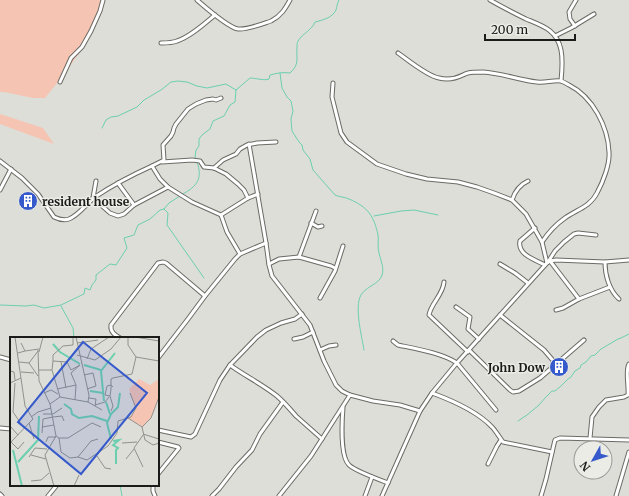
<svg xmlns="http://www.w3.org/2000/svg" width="629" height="496" font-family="Merriweather,serif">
<rect width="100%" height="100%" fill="#deded9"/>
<g fill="#f5c4b2">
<path d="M0 0H102L99 9 85 45 65 73 45 98H33L4 92H0Z"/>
<path d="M0 114 43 128 54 144 0 124Z"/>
</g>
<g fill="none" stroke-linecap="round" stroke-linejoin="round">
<g stroke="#6bcfaf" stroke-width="1">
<path d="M280 73 282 88 287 97 291 101 293 111 291 119 292 131 299 142 302 145 303 150 310 159 313 170 335 195C339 197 345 197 349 199 368 207 374 216 378 235 379 241 377 246 379 253 381 262 386 271 380 279 375 285 365 288 361 295 354 307 362 337 364 350"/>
<path d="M102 128 106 120 111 117 118 116 137 107 144 100 161 90 171 82 178 81 187 82 197 86 207 88 226 84 236 90 250 78C256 78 264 81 269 79L270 75C277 73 283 72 290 73 300 64 296 59 297 47 297 44 297 43 298 41 303 33 312 30 315 22 323 20 332 18 336 10 337 7 337 3 339 0"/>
<path d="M196 159 195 157 196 150 199 146V139L202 135 210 129 213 121 224 116 230 105 235 102 236 90"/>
<path d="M183 194C197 186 203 179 197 162"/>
<path d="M164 209 168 213 167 225 204 278"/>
<path d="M374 216 401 211 414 210 438 215"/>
<path d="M0 305 26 306 34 305 44 308 61 305 84 294 85 288 90 290 92 285 96 280V275L110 264 116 265 127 248 124 238 134 235 138 225 150 219 160 210 164 209 169 203 180 196"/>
<path d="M61 306 73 328 74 338"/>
<path d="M518 421 527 415 539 405 545 398 552 391H555L561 386 568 379 571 377 575 371 580 368 581 365 586 362 591 356 595 355 601 349 618 339 621 338 629 334"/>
<path d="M120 485 122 496"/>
</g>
<defs>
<g id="minor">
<path d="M197 0C205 7 228 27 238 29 247 30 262 24 271 21 281 16 285 9 290 0"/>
<path d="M490 0C502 7 514 13 526 19 543 26 557 30 561 50 563 60 562 71 561 81"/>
<path d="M575 26 570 19 569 12 576 0"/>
<path d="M555 36 571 28 594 14"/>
<path d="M161 43C166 43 172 43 177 41 190 37 204 24 215 15"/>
<path d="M398 53C408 60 427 76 439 78 447 80 455 79 463 75 463 75 467 73 468 73 472 72 478 72 483 72 501 73 519 80 537 82 545 83 553 80 561 81 564 82 567 84 569 85 593 97 608 127 609 152 610 164 603 182 597 193 590 207 576 210 565 218 555 225 548 233 542 242L547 263"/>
<path d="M60 82 71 58 82 47 91 31 100 11 103 0"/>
<path d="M333 83 332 97 341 133 347 142 377 164 406 174 427 179 458 182 477 187 494 193 512 200 526 214 542 242"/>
<path d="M0 161 22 178 38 194 54 217C58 219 63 221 69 219 79 215 86 204 95 197 113 185 132 175 152 166L160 179 168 187 134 205 124 214 118 216 110 213 93 198"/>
<path d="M162 162 192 160 200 161 204 167 214 168 226 174 238 184 244 190 248 198"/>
<path d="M152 166 164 160 163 145 171 136 173 132 174 128 176 124 188 109 196 104 206 100 213 99 216 100 221 98"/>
<path d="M214 168 223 160 236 154 240 149 247 145 257 143 276 142"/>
<path d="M118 183 134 205"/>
<path d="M168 187 192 202 221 215"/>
<path d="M0 190 11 169"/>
<path d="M93 198 96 181"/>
<path d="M512 200C515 191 519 185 528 181"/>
<path d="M311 223 318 227 322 226"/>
<path d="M535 228 520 241C517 255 536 260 545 265"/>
<path d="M266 243 269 265 272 276 310 325 324 361 336 385 342 391 350 395"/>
<path d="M240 254 227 232 221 215 248 198 258 194"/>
<path d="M299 257 316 211"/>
<path d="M550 261 579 299 610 287"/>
<path d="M548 262 555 251 564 242 574 234 578 233 596 235"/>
<path d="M605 262C605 275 609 290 619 299"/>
<path d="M269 264 279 259 299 257 331 266 335 268"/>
<path d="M500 264 515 273 528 283"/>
<path d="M444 282C443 295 431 303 429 315L468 352"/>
<path d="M320 298 335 271 343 246"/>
<path d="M456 307 470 317 468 329 479 339"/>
<path d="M556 310 563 308 579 299"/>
<path d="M302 314 295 319 281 323 266 330 257 337 230 365C245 376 262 384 277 396 284 402 290 409 296 416 305 424 313 431 322 439"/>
<path d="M500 315 544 350 556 364"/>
<path d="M120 338C115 335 110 332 111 325L158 263 163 262 166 263 205 296"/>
<path d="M294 339 303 337 313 332"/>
<path d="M393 341 398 345C417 349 442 353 457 363L496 410"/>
<path d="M320 350 329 346 336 345"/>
<path d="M469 350 510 390 513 392 519 391 540 378 584 340"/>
<path d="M0 357 11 360"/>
<path d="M158 358 188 319 205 296 235 259 240 254 266 243 249 144"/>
<path d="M432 393C451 400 478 412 492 427 496 431 499 437 503 442L552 452"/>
<path d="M343 407C342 420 340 456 349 465 354 470 380 480 388 483"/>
<path d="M0 428 11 429"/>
<path d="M158 430 191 437 195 434 220 380 230 365"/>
<path d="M590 438 592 417 599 407 606 400 624 397 628 395C629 386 625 371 629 364"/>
<path d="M158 442 178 447 179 448 158 474"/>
<path d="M488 464 497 446 501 440"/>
<path d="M153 485V491L155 496"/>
<path d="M0 494 2 496"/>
<path d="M48 496 57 485"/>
<path d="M212 496 219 489 236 467 252 450 260 434 283 402"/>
<path d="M279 496 311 456 350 395 373 401 400 405 420 411"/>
<path d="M365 496 372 477"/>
<path d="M382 496 420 411 432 393 456 364 547 263 550 261 556 260 605 262 629 260"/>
<path d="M541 496 546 479 554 444 555 440 560 438 629 440"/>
<path d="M616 496 629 452"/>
</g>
</defs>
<use href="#minor" stroke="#6b6b66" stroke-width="5"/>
<use href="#minor" stroke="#fff" stroke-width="3"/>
</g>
<defs>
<symbol id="building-disc" viewBox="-11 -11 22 22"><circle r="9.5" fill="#365acb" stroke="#ecece7"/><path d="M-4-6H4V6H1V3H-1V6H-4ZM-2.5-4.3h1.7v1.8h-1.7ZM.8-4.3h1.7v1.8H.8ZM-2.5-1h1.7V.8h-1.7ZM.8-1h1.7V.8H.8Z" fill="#fff"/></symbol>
</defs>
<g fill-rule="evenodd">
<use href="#building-disc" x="17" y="190" width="22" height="22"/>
<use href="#building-disc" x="548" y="356" width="22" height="22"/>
</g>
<g text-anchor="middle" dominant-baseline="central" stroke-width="3" stroke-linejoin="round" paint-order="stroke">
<g font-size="12" font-weight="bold" fill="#1b1b1a" stroke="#ecece7" text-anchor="start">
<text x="42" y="201">resident house</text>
<text x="545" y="367" text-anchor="end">John Dow</text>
</g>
</g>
<g transform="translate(10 337)">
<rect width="149" height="149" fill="#deded9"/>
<path d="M129 42 140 48 149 42V60L141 81 133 90 118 81 126 73 119 52Z" fill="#f5c4b2"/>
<path fill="none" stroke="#6bcfaf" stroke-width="2" d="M43 7 50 15 70 27M74 28 91 33M80 54 93 56M94 64 91 34 105 16M96 65 100 77M54 67 61 72 62 77 69 81 82 79 97 84M101 102 97 86 101 77 108 70 110 56M103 104 109 103 103 108 108 111 106 113V127M3 113 12 149M8 125 28 103 29 79"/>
<path fill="none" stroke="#90908d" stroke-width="1" d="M66 0 79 58 78 65 92 73M118 0V8L126 20 149 24M125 0 149 4M67 6 88 3M28 13 29 44 40 67 46 99 35 118 44 149M15 14 29 12M29 15 33 0M8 16 15 14 11 6M67 18 85 23 101 12 111 0M77 22 81 12 99 0M43 24V18L53 9 63 8V0M9 25 19 26 28 39M51 25 56 51M19 26 28 14M28 33H42M0 34 4 35 5 43M11 35 24 36M74 38 83 36 86 49 77 52M0 46 11 41M5 46 3 75 14 91M66 48 61 36 70 28M103 50 101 48 97 49 95 58 100 59 101 52V42L103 41 122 37 126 20M47 52 66 48 65 63M34 56 41 53 48 57M100 59 103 69 101 74M50 60 78 65M79 61 86 62 85 69M40 67 50 60 42 33 43 24 57 25 61 33 70 28M85 68 95 65 99 60M33 77H43L52 71M21 80 28 75 41 71M43 80 52 79 54 84M118 81 132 90M19 86 24 102M0 89 8 98M32 90 44 88M132 90 141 81 149 60M132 90 135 103 143 108 149 106M32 96 33 82 43 80M133 97 149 102M46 99 49 101 51 115 60 121 68 120 81 104 88 102M49 101H58L82 86 91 90M1 105 8 112 14 105M36 105 38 100H46M0 106 23 82 15 69 5 0M112 106 127 105M21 118 36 122M87 119 95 131 101 132M19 120 25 111 37 112M68 120 77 123 98 109 107 96 108 84 121 80 126 71 120 56M116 122 124 112M133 130 124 111 133 98M21 144 31 143 39 136M64 149 69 138"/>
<path fill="#365acb" fill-opacity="0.15" stroke="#365acb" stroke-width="2" d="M73 5 137 56 71 137 8 85Z"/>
<rect width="149" height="149" fill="none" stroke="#1b1b1a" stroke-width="2"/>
</g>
<g transform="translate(593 460) rotate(231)"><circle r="19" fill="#ecece7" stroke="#989895"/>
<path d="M0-3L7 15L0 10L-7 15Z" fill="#365acb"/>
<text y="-6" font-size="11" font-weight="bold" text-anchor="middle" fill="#1b1b1a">N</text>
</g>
<path d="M485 34v6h90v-6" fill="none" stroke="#1b1b1a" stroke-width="2"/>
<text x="491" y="34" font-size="12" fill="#1b1b1a" stroke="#ecece7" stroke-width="3" paint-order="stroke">200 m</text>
</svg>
